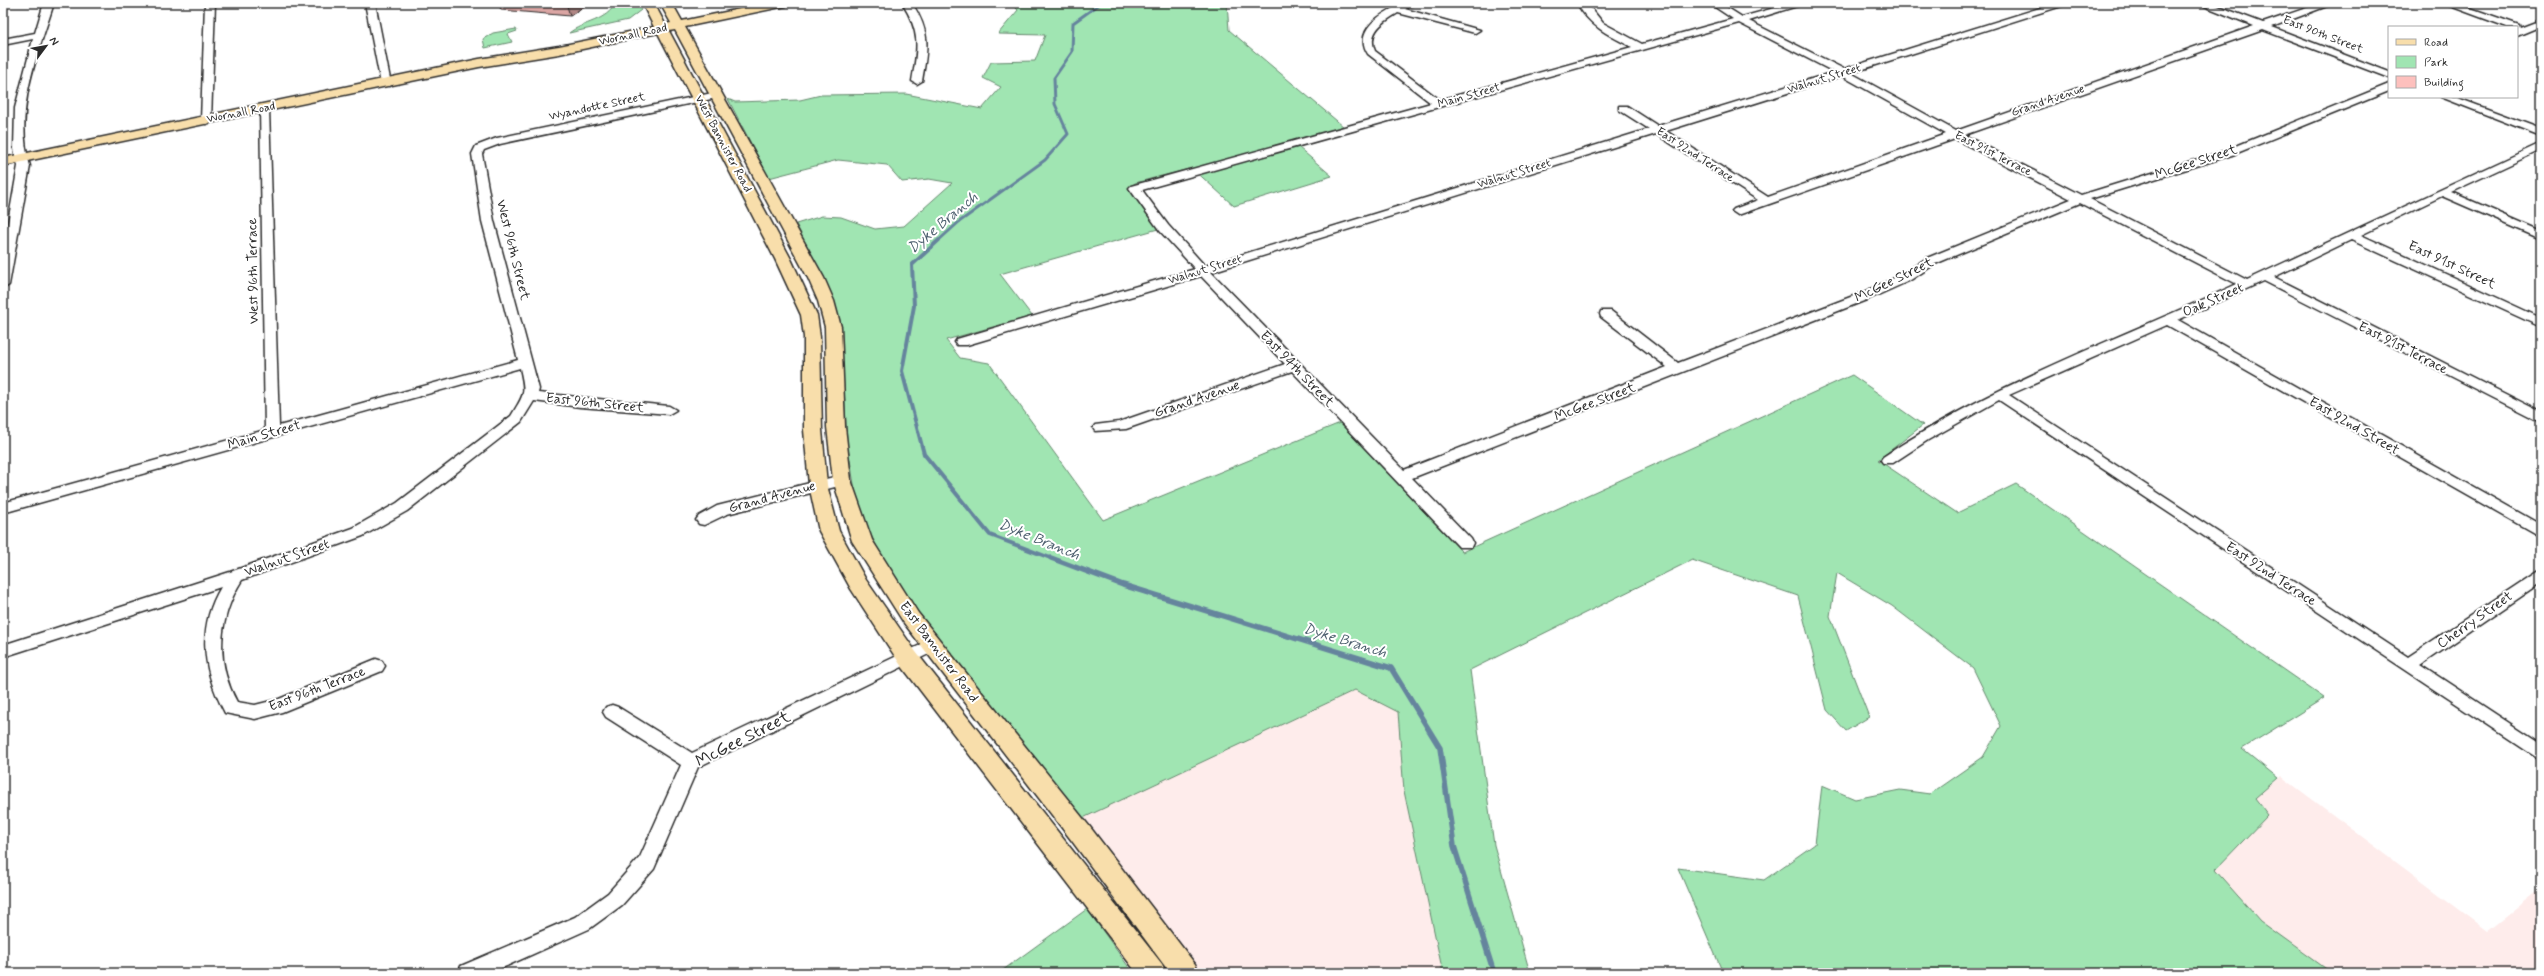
<svg xmlns="http://www.w3.org/2000/svg" width="2544" height="976" font-family="Mynerve,sans-serif">
<rect width="100%" height="100%" fill="#fff"/>
<filter id="ink" filterUnits="userSpaceOnUse"><feTurbulence type="fractalNoise" baseFrequency=".025" numOctaves="2"/><feDisplacementMap in="SourceGraphic" scale="8" xChannelSelector="R" yChannelSelector="G"/><feConvolveMatrix kernelMatrix="1 2 1 2 8 2 1 2 1" color-interpolation-filters="sRGB"/></filter>
<g filter="url(#ink)">
<g fill="#feeceb">
<path d="M1355 690 1398 711 1404 791 1443 973H1200L1083 818Z"/>
<path d="M2281 776 2488 931 2541 889V973H2332L2260 921 2215 870 2268 815 2255 798Z"/>
</g>
<g fill="#a0e5b2" stroke="#66886e">
<path d="M615 3H638L641 10 628 20 569 33C582 22 608 21 615 3Z"/>
<path d="M1011 3H1227L1229 30 1350 132 1298 147 1332 176 1234 206 1192 168 1135 183 1129 188 1158 229 1000 274 1032 316 946 340 960 358 989 363 1103 520 1340 423 1462 552 1852 375 1923 425 1878 460 1957 513 2016 484 2324 698 2242 749 2278 778 2255 798 2268 815 2215 870 2260 921 2332 973H1723L1678 868 1764 880 1815 844 1822 785 1855 799 1900 790 1930 794 1983 757 2001 726 1973 668 1892 606 1837 573 1830 616 1869 717 1846 731 1827 710 1798 596 1692 560 1470 670 1494 845 1530 973H1443L1404 791 1398 712 1355 690 1083 818 914 607 885 561 867 528 855 490 847 442 841 332 832 296 796 224 822 216 841 217 875 229 904 226 952 183 929 179 902 182 887 165 838 160 769 178 728 99 735 102 800 100 821 95 906 94 982 109 1001 87 983 78 991 62 1035 61 1045 35 998 34 1018 10Z"/>
<path d="M516 29 517 31 508 34 512 42 485 48 483 39 493 33Z"/>
<path d="M1087 909 1133 973H999Z"/>
</g>
<g fill="none" stroke-linecap="round" stroke-linejoin="round">
<path stroke="#65849d" stroke-width="3" d="M938 241 959 222 1045 160 1068 134 1055 104 1054 78 1072 52 1073 23 1101 3"/>
<path stroke="#65849d" stroke-width="4" d="M939 240 912 265 914 306 902 371 924 454 990 535 1053 559"/>
<path stroke="#65849d" stroke-width="5.5" d="M1051 558 1123 585 1391 668 1440 748 1454 846 1494 973"/>
<defs>
<g id="minor">
<path d="M44 3H54C38 54 13 111 30 166L9 285 3 289V251L18 166 14 149 15 108 33 39 3 45V39L35 33Z"/>
<path d="M205 3H215L211 121 206 124 201 121Z"/>
<path d="M365 3H375L391 84 390 86 381 84Z"/>
<path d="M902 3H912C931 33 928 48 922 81L917 84 912 81C918 48 921 33 902 3Z"/>
<path d="M1403 3H1416L1405 9 1480 30 1475 33 1398 13C1383 22 1367 32 1375 51L1440 100 1632 47C1610 36 1589 26 1577 3H1587L1603 23 1642 44 1733 19 1709 3H1720L1742 17 1792 3H1807L1749 21 1844 69 2056 3H2071L1851 73 1956 131 2254 26 2197 3H2210L2263 23 2321 3H2335L2272 27 2389 72V78L2263 30 1964 135 2081 195 2224 151 2389 84V91L2232 155 2090 199 2247 280 2541 143V150L2451 192 2541 231V239L2442 196 2361 235 2541 318V327L2351 240 2274 277 2541 412V422L2264 281 2178 320 2541 525V537L2167 325 2009 395 2408 657 2541 569V583L2421 665 2541 744V760L1999 400 1928 440 1893 463H1883L1881 460 1883 457C1993 383 2117 340 2237 284L2080 203 1935 264 1909 281 1869 299 1412 478 1471 539 1473 543 1471 547H1459L1292 371 1126 429 1095 431 1093 428 1095 425 1119 422 1285 364 1201 276 967 345H957L955 342 957 339 1195 269 1160 231 1129 188 1131 186 1431 103 1368 54C1352 29 1384 12 1403 3ZM1739 23 1834 72 1658 126 1627 106H1619V110L1649 129 1205 266 1168 225 1142 190ZM1842 76 1946 134 1768 197 1666 131ZM1656 134 1758 200 1734 209 1732 211 1738 215 1955 139 2071 199 1927 258 1901 275 1861 293 1678 363 1611 311H1601L1600 314 1601 317 1667 367 1404 470 1211 272Z"/>
<path d="M2442 3H2456L2519 25 2520 28 2541 20V26L2517 36V27H2507Z"/>
<path d="M717 92 721 93V97L500 144 484 150 482 154 494 221 539 389 538 393 669 406 676 410 669 414 580 407 534 401 521 422 407 511 363 536 242 580C218 618 215 662 237 702L255 705 279 699 376 659 382 661 385 666 382 671 282 712 255 719 225 713C203 672 196 629 221 587L3 657V645L230 572 353 528 397 503 511 416C525 393 526 394 520 368L3 513V503L265 430 260 107 264 106 269 109 279 426 518 360 482 221 472 154 476 146 497 138Z"/>
<path d="M2441 97H2455L2541 129V136Z"/>
<path d="M842 475 847 476 849 480 847 484 727 514 704 525 699 524 696 520 699 516 717 506Z"/>
<path d="M933 639 939 641 941 645 939 649 698 767 654 869 622 905 589 929 491 973H458L461 966 575 917 608 893 640 857 681 765 606 717 603 712 606 707 612 705 618 707 692 753Z"/>
</g>
<path id="major" d="M642 3H654L665 24 671 23 660 3H672L682 21 769 3H792L786 6 685 27 824 278 834 301 841 327 845 427 851 480 872 540 918 613 1090 827 1195 964 1199 973H1170L1072 841 904 623 852 541 833 480 827 427 825 327 818 301 808 278 675 30 669 31 791 259 817 315 820 337 822 430 827 485 839 531 866 580 916 652 1162 964 1166 973H1137L900 664 851 589 819 531 809 485 804 430V337L801 315 775 259 658 33 559 54 479 67 3 166V158L479 59 559 46 654 27Z"/>
</defs>
<use href="#minor" stroke="#2b2b2b" stroke-width="3"/>
<use href="#major" stroke="#2b2b2b" stroke-width="3"/>
<use href="#minor" fill="#fff" fill-rule="evenodd"/>
<use href="#major" fill="#f8deab" fill-rule="evenodd"/>
</g>
<path fill="#daa5a3" stroke="#2b2b2b" d="M498 3H589L570 16 501 10Z"/>
<path fill="#b18684" stroke="#2b2b2b" d="M572 3H589L570 16 567 6Z"/>
<path fill="#fdc0bd" stroke="#2b2b2b" d="M529 3H572L567 6Z"/>
</g>
<g text-anchor="middle" dominant-baseline="central" stroke-width="4" stroke-linejoin="round" paint-order="stroke">
<g font-size="12" fill="#2b2b2b" stroke="#fff">
<text transform="translate(633 35) rotate(-12)">Wornall Road</text>
<text transform="translate(2323 35) rotate(21)">East 90th Street</text>
<text transform="translate(1824 79) rotate(-17)">Walnut Street</text>
<text transform="translate(1469 96) rotate(-16)">Main Street</text>
<text transform="translate(2048 101) rotate(-19)">Grand Avenue</text>
<text transform="translate(597 107) rotate(-12)">Wyandotte Street</text>
<text transform="translate(241 113) rotate(-11)">Wornall Road</text>
<text transform="translate(723 144) rotate(62)">West Bannister Road</text>
<text transform="translate(1993 154) rotate(27)">East 91st Terrace</text>
<text transform="translate(1695 155) rotate(33)">East 92nd Terrace</text>
<text transform="translate(1514 174) rotate(-17)">Walnut Street</text>
<text transform="translate(1205 270) rotate(-17)">Walnut Street</text>
</g>
<g font-size="14" fill="#2b2b2b" stroke="#fff">
<text transform="translate(2196 162) rotate(-18)">McGee Street</text>
<text transform="translate(513 250) rotate(76)">West 96th Street</text>
<text transform="translate(2452 265) rotate(25)">East 91st Street</text>
<text transform="translate(253 271) rotate(-91)">West 96th Terrace</text>
<text transform="translate(1894 280) rotate(-26)">McGee Street</text>
<text transform="translate(2213 300) rotate(-24)">Oak Street</text>
<text transform="translate(2403 348) rotate(27)">East 91st Terrace</text>
<text transform="translate(1297 369) rotate(46)">East 94th Street</text>
<text transform="translate(1197 399) rotate(-19)">Grand Avenue</text>
<text transform="translate(1595 402) rotate(-21)">McGee Street</text>
<text transform="translate(595 403) rotate(6)">East 96th Street</text>
<text transform="translate(2354 426) rotate(30)">East 92nd Street</text>
<text transform="translate(264 435) rotate(-16)">Main Street</text>
<text transform="translate(772 497) rotate(-15)">Grand Avenue</text>
<text transform="translate(287 558) rotate(-19)">Walnut Street</text>
<text transform="translate(2271 574) rotate(33)">East 92nd Terrace</text>
<text transform="translate(2475 620) rotate(-35)">Cherry Street</text>
<text transform="translate(939 652) rotate(53)">East Bannister Road</text>
<text transform="translate(317 689) rotate(-21)">East 96th Terrace</text>
</g>
<g font-size="15" font-style="italic" fill="#4d5f6e" stroke="#fff">
<text transform="translate(943 223) rotate(-40)">Dyke Branch</text>
<text transform="translate(1039 540) rotate(22)">Dyke Branch</text>
<text transform="translate(1345 641) rotate(17)">Dyke Branch</text>
</g>
<g font-size="17" fill="#2b2b2b" stroke="#fff">
<text transform="translate(743 739) rotate(-27)">McGee Street</text>
</g>
</g>
<rect width="2544" height="976" fill="none" stroke="#fff" stroke-width="16"/>
<rect x="8" y="8" width="2528" height="960" fill="none" stroke="#2b2b2b" stroke-width="1.5" filter="url(#ink)"/>
<rect x="2388" y="26" width="130" height="72" fill="#ffffff" stroke="#aaaaaa"/>
<rect x="2396" y="39" width="20" height="6" fill="#f8deab" stroke="#aaaaaa"/>
<text x="2424" y="46" font-size="12" fill="#2b2b2b">Road</text>
<rect x="2396" y="56" width="20" height="12" fill="#a0e5b2" stroke="#aaaaaa"/>
<text x="2424" y="66" font-size="12" fill="#2b2b2b">Park</text>
<rect x="2396" y="76" width="20" height="12" fill="#fdc0bd" stroke="#aaaaaa"/>
<text x="2424" y="86" font-size="12" fill="#2b2b2b">Building</text>
<g transform="translate(46 46) rotate(58)" stroke="#ffffff" stroke-width="3" paint-order="stroke">
<path d="M0-3L7 15L0 10L-7 15Z" fill="#2b2b2b"/>
<text y="-6" font-size="11" font-weight="bold" text-anchor="middle" fill="#2b2b2b">N</text>
</g>
</svg>
